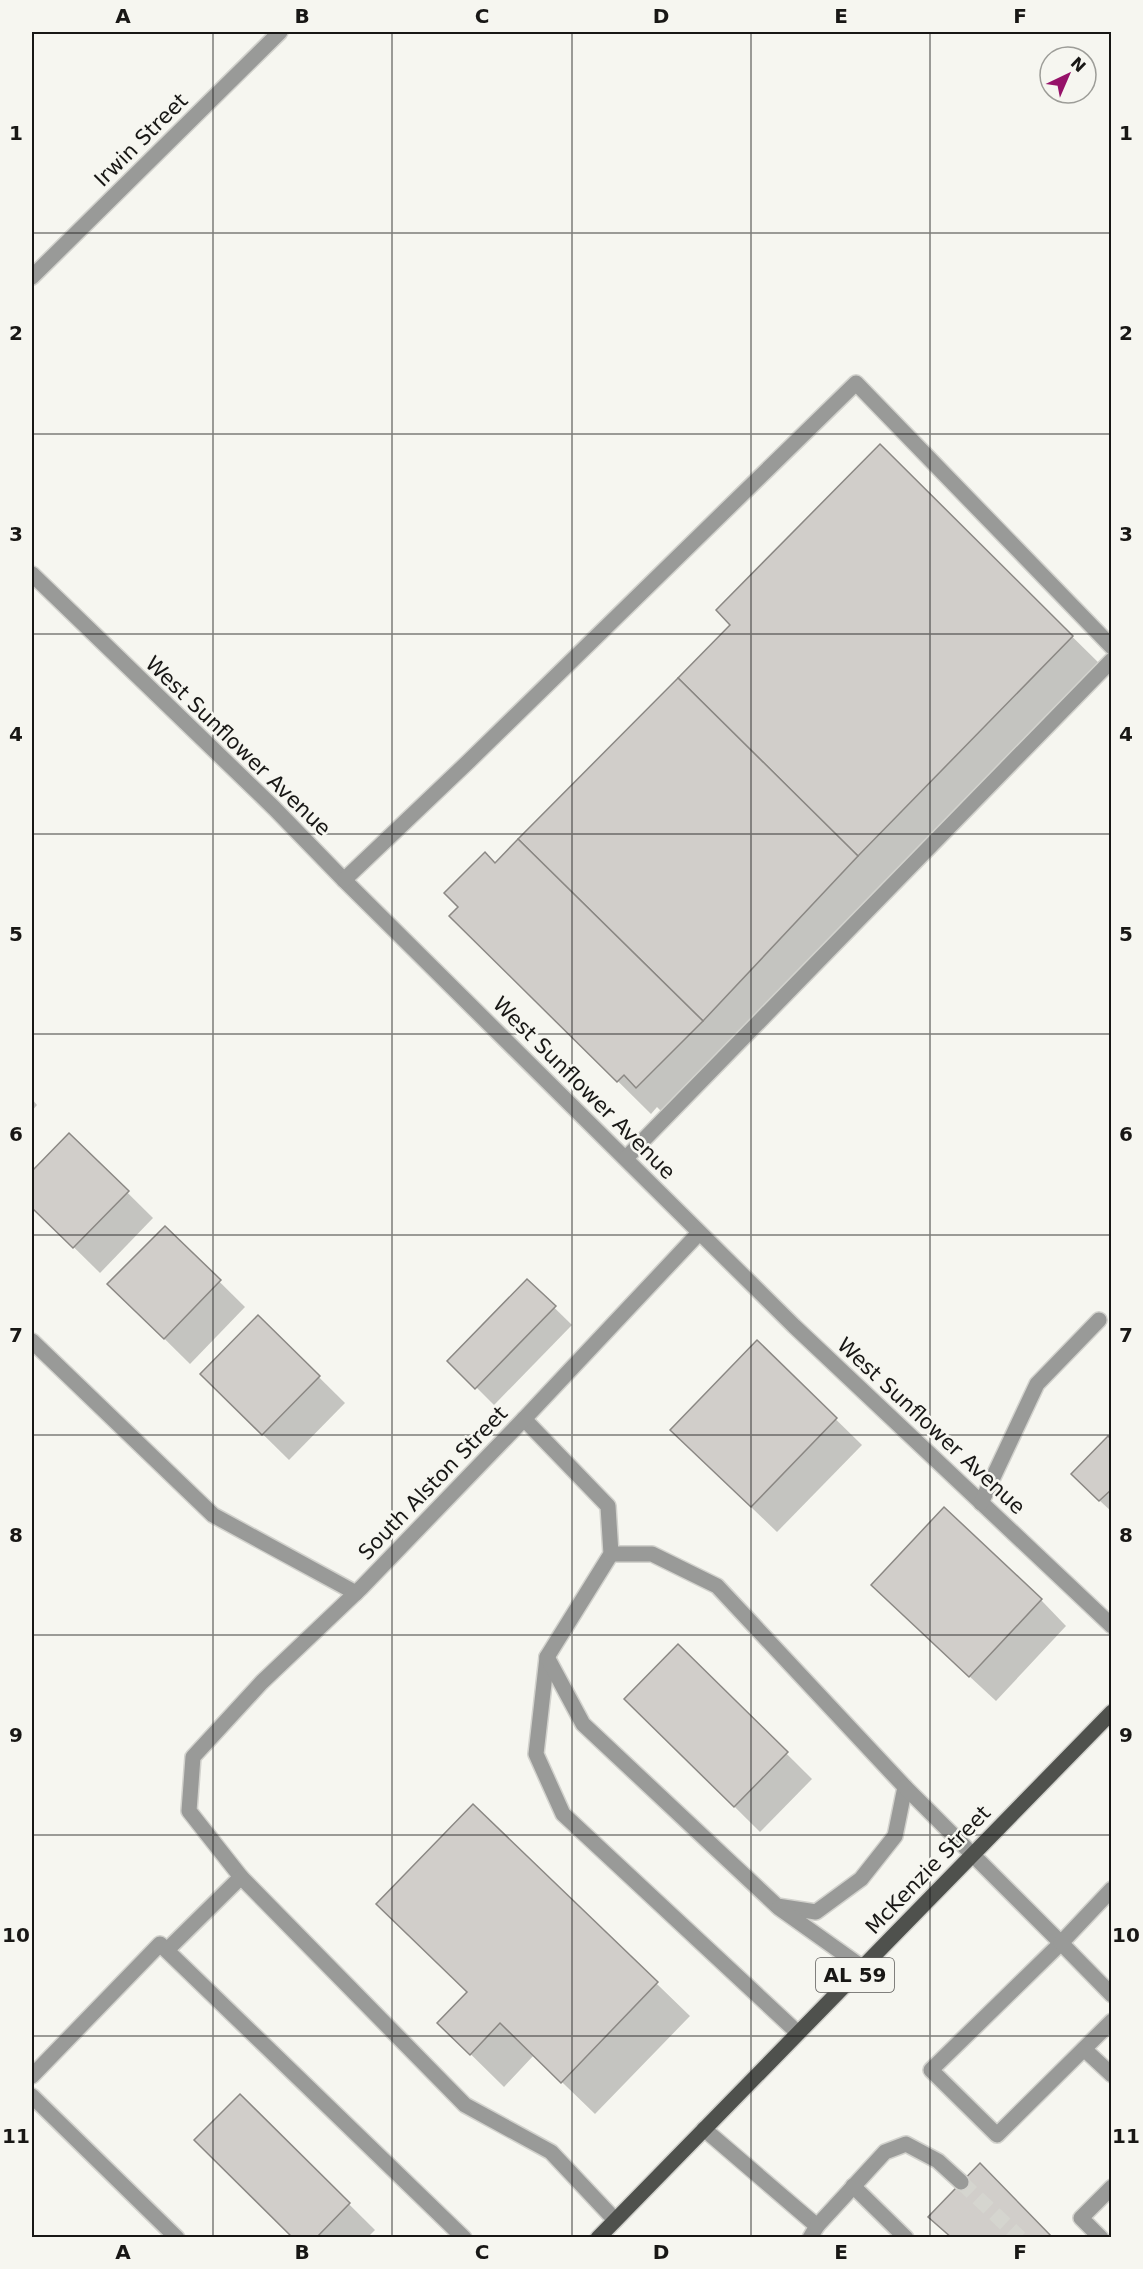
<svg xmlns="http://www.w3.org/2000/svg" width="1143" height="2269" font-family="'DejaVu Sans',sans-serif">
<rect width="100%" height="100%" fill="#f6f6f0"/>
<g fill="#0003">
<path d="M880 447 1105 669 670 1120 657 1107 651 1114 451 916 495 864 732 625Z"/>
<path d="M32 1099 37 1105 32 1111Z"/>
<path d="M69 1135 153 1218 100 1273 32 1206V1173Z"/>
<path d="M165 1228 245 1307 190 1364 109 1284Z"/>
<path d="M527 1281 572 1325 494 1405 450 1361Z"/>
<path d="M258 1317 345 1403 289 1460 202 1374Z"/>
<path d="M757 1342 862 1445 777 1532 698 1456Z"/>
<path d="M1112 1442V1512L1099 1500Z"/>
<path d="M1041 1600 1066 1626 996 1701 899 1611Z"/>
<path d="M678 1646 812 1779 760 1832 626 1699Z"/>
<path d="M473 1806 690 2016 595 2114 534 2055 504 2087 439 2023 469 1993Z"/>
<path d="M240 2096 375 2230 367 2238H295Z"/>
</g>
<g fill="#d1ceca" stroke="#8b8884" stroke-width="1.5">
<path d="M880 444 1073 636 858 856 678 678 730 625 716 610Z"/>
<path d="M678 678 858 856 703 1021 518 839Z"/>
<path d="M518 839 703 1021 636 1088 624 1075 617 1082 449 916 458 907 444 893 485 852 495 863Z"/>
<path d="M69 1133 129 1191 73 1248 32 1208V1171Z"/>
<path d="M165 1226 221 1280 164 1339 107 1284Z"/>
<path d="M527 1279 556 1306 475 1389 447 1361Z"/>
<path d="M258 1315 320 1376 262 1435 200 1374Z"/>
<path d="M757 1340 837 1418 751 1507 670 1430Z"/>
<path d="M1108 1436 1112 1440V1489L1099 1501 1071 1474Z"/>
<path d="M944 1507 1042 1599 969 1677 871 1585Z"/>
<path d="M678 1644 788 1752 734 1807 624 1699Z"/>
<path d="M473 1804 658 1982 561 2083 500 2023 470 2055 437 2023 467 1992 376 1904Z"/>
<path d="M240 2094 350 2203 316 2238H293L194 2140Z"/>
<path d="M980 2163 1053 2238H952L928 2217Z"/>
</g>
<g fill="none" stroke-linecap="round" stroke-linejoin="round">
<path stroke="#d5d5cf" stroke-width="15" stroke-dasharray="15 8" stroke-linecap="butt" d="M961 2182 1020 2238"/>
<defs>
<g id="minor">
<path d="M32 277 280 32"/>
<path d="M32 574 274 808 344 880 794 1326 1112 1626"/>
<path d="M344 880 469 761 856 383 1112 647"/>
<path d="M626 1158 1112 660"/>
<path d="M32 1341 213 1515 356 1593"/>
<path d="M524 1419 608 1506 611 1554 547 1657 536 1754 563 1814 798 2033"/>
<path d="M981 1503 1037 1384 1099 1320"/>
<path d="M547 1657 583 1724 777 1906 816 1912 861 1879 895 1836 905 1787 717 1586 652 1554H611"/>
<path d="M905 1787 1061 1943 931 2070 997 2135 1112 2021"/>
<path d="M241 1877 189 1811 193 1757 262 1682 361 1588 524 1419 699 1233"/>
<path d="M1112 1889 1061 1943 1112 1995"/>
<path d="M779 1908 862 1967"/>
<path d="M167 1950 241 1877 465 2105 551 2152 615 2220"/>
<path d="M1084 2049 1112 2075"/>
<path d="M32 2076 160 1944 464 2238"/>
<path d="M32 2096 177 2238"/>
<path d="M704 2129 817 2226 810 2238"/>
<path d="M853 2186 906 2238"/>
<path d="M817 2226 885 2152 906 2144 938 2161 961 2182"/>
<path d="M1101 2238 1081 2218 1112 2187"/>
</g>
<path id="major" d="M598 2238 1112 1712"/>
</defs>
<use href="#minor" stroke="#d2d2cd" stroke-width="18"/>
<use href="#major" stroke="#d2d2cd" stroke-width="18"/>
<use href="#minor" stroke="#999a98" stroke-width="15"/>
<use href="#major" stroke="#4f514d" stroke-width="15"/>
</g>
<path fill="none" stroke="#181715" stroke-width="1.5" stroke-opacity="0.55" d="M213 32V2238M392 32V2238M572 32V2238M751 32V2238M930 32V2238M32 233H1112M32 434H1112M32 634H1112M32 834H1112M32 1034H1112M32 1235H1112M32 1435H1112M32 1635H1112M32 1835H1112M32 2036H1112"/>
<g text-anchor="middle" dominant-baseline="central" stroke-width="5" stroke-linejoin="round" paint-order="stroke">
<rect fill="#f6f6f0" stroke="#5b5a57" stroke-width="1.5" x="816" y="1958" width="78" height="34" rx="4.5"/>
<g font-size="20" font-weight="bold" fill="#181715">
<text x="855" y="1975">AL 59</text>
</g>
<g font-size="21" fill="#181715" stroke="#f6f6f0">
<text transform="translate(141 140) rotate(-45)">Irwin Street</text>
<text transform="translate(238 746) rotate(44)">West Sunflower Avenue</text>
<text transform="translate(584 1088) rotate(45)">West Sunflower Avenue</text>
<text transform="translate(931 1426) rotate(43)">West Sunflower Avenue</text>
<text transform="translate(433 1483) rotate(-46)">South Alston Street</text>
<text transform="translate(928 1870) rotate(-46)">McKenzie Street</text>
</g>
</g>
<rect width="1143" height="2269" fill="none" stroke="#f6f6f0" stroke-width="66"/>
<g transform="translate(1068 75) rotate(44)"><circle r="28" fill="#f6f6f0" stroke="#9d9d98" stroke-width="1.5"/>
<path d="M0-4.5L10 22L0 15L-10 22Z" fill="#961269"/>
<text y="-9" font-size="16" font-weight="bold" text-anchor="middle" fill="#181715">N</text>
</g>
<rect x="33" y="33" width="1077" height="2203" fill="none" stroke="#181715" stroke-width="2"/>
<g font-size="20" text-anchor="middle" font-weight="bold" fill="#181715">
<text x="123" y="23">A</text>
<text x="302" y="23">B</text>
<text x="482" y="23">C</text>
<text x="661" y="23">D</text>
<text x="841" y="23">E</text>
<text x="1020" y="23">F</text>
<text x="16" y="140">1</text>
<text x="1126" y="140">1</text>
<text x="16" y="340">2</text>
<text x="1126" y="340">2</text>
<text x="16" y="541">3</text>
<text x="1126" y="541">3</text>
<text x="16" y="741">4</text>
<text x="1126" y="741">4</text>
<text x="16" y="941">5</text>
<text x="1126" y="941">5</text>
<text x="16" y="1141">6</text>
<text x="1126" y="1141">6</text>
<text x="16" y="1342">7</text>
<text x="1126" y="1342">7</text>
<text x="16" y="1542">8</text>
<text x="1126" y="1542">8</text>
<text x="16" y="1742">9</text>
<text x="1126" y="1742">9</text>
<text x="16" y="1942">10</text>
<text x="1126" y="1942">10</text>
<text x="16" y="2143">11</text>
<text x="1126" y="2143">11</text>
<text x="123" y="2259">A</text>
<text x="302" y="2259">B</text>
<text x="482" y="2259">C</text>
<text x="661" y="2259">D</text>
<text x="841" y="2259">E</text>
<text x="1020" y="2259">F</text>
</g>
</svg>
